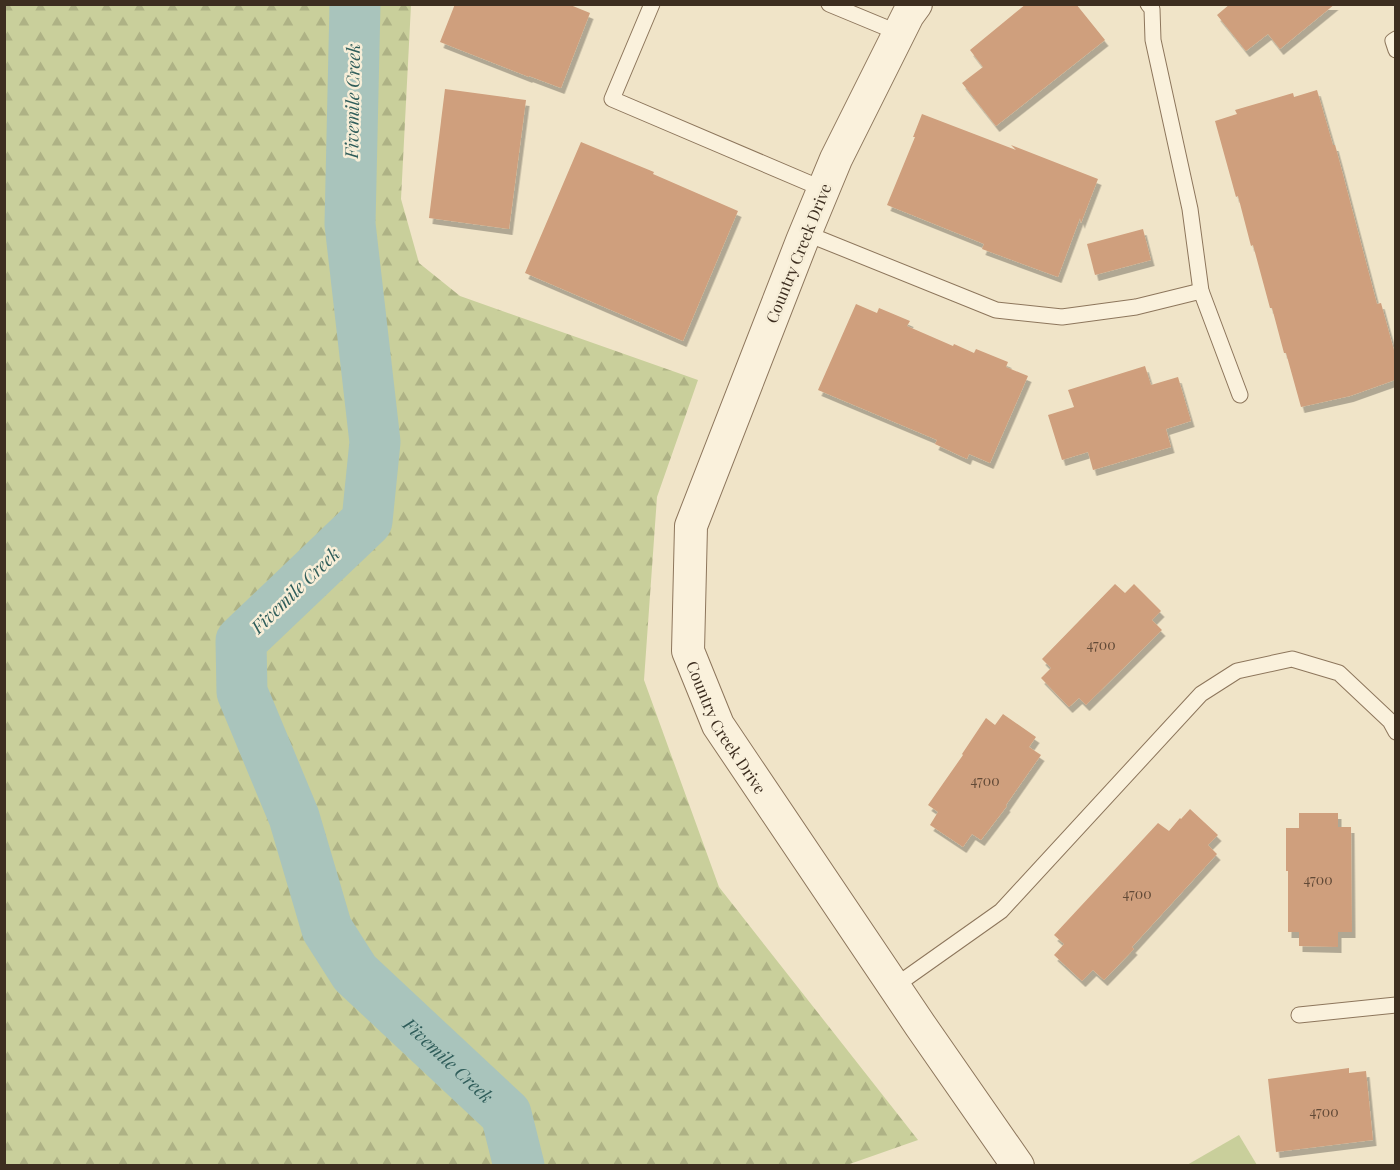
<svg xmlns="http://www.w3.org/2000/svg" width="1400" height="1170" font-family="'Playfair Display',serif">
<defs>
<pattern id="forest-firs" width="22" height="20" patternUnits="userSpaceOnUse" patternTransform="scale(1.5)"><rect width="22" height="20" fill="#c9cf9b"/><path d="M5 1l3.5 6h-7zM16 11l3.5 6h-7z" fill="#aeb285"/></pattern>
<filter id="shadow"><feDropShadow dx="3.5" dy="6" stdDeviation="0" flood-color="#0004"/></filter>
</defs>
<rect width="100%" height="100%" fill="#f0e4c8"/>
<path fill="url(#forest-firs)" d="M5 4 411 5 401 199 419 263 460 296 698 380 657 497 644 680 719 887 918 1140 844 1166 5 1165Z"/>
<path fill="#c9cf9b" d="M1239 1135 1257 1165H1187Z"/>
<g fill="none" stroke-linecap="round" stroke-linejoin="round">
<path stroke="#a9c4bc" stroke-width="51" id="s1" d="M355 4 350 224 375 442 367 521 241 641 242 692 294 817 327 929 355 973 506 1114 519 1166"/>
</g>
<g fill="#cf9f7d" filter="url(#shadow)">
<path d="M455 4H568L590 13 561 88 529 76V77L440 42Z"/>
<path d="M1026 4H1076L1105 40 996 126 962 83 983 67 970 50Z"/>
<path d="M1230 4H1335L1280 49 1268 34 1246 51 1217 15Z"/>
<path d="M445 89 526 100 509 229 429 218Z"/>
<path d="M1317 90 1333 145H1335L1341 167 1377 304 1381 303 1395 354V380L1350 396 1301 407 1286 353H1284L1272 308H1270L1253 245 1251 246 1238 196 1236 197 1215 121 1237 114 1235 110 1293 93 1294 97Z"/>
<path d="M922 114 1016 150 1011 145 1098 179 1081 223 1080 218 1058 277 982 249 984 244 887 205 915 137H913Z"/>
<path d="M581 142 654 172 653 174 738 211 683 341 525 273Z"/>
<path d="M1143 229 1151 260 1095 275 1087 244Z"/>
<path d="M856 304 877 313 879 308 910 321 907 326 953 346 954 344 974 353 976 349 1008 362 1006 367 1028 376 990 463 969 454 967 459 935 444 937 440 818 390Z"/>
<path d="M1145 366 1151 385 1178 377 1191 421 1166 429 1171 447 1093 470 1088 452 1062 460 1048 415 1074 407 1068 390Z"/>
<path d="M1115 584 1125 593 1134 584 1161 611 1152 620 1162 630 1086 705 1079 698 1069 707 1041 678 1051 668 1042 659Z"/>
<path d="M1003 714 1036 737 1029 747 1041 755 1006 805 1007 806 981 840 972 834 963 847 930 825 938 812 928 805 963 755 962 754 986 718 995 725Z"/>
<path d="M1190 809 1218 835 1208 845 1217 854 1132 947 1134 949 1104 980 1093 970 1082 981 1054 955 1064 944 1054 935 1158 823 1169 831 1180 818 1181 819Z"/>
<path d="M1299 813H1338V827H1351L1352 932H1338V947L1299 946V932H1288V871H1286V828H1299Z"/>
<path d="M1349 1068V1073L1366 1071 1373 1140 1276 1152 1268 1079Z"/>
</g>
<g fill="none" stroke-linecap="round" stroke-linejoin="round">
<defs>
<g id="service">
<path d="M652 4 612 99 823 189"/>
<path d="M829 4 899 33"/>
<path d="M1148 4 1152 9 1153 40 1190 209 1201 291 1240 395"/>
<path d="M1396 39 1393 41 1396 50"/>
<path d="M805 233 996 310 1062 317 1136 307 1201 291"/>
<path d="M895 986 1001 911 1201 694 1237 671 1292 659 1339 673 1390 721 1396 732"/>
<path d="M1299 1015 1396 1005"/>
</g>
<g id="minor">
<path id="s2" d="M916 4 908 15 836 159 802 241 691 526 688 651 718 725 920 1025 1018 1166"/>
</g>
</defs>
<use href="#service" stroke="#8d765c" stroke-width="17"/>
<use href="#minor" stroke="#8d765c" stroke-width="34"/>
<use href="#service" stroke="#faf1dc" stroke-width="15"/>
<use href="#minor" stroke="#faf1dc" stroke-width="32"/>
</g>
<g text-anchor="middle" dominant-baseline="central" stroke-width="5" stroke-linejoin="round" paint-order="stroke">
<g font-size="14" fill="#624a37">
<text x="1101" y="644">4700</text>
<text x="985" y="780">4700</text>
<text x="1318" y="879">4700</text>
<text x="1137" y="893">4700</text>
<text x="1324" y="1111">4700</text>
</g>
<g font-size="16" fill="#3d2e20" stroke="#f7eed8">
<text transform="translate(798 253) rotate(-68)">Country Creek Drive</text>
<text stroke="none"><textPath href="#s2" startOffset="780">Country Creek Drive</textPath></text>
</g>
<g font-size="18" font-style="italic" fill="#2f5d5a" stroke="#f7eed8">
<text transform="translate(352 101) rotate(-89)">Fivemile Creek</text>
<text transform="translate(295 590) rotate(-44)">Fivemile Creek</text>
<text stroke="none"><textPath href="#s1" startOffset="1176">Fivemile Creek</textPath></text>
</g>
</g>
<rect width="1400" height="1170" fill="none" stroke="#3d2e20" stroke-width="12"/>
</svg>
